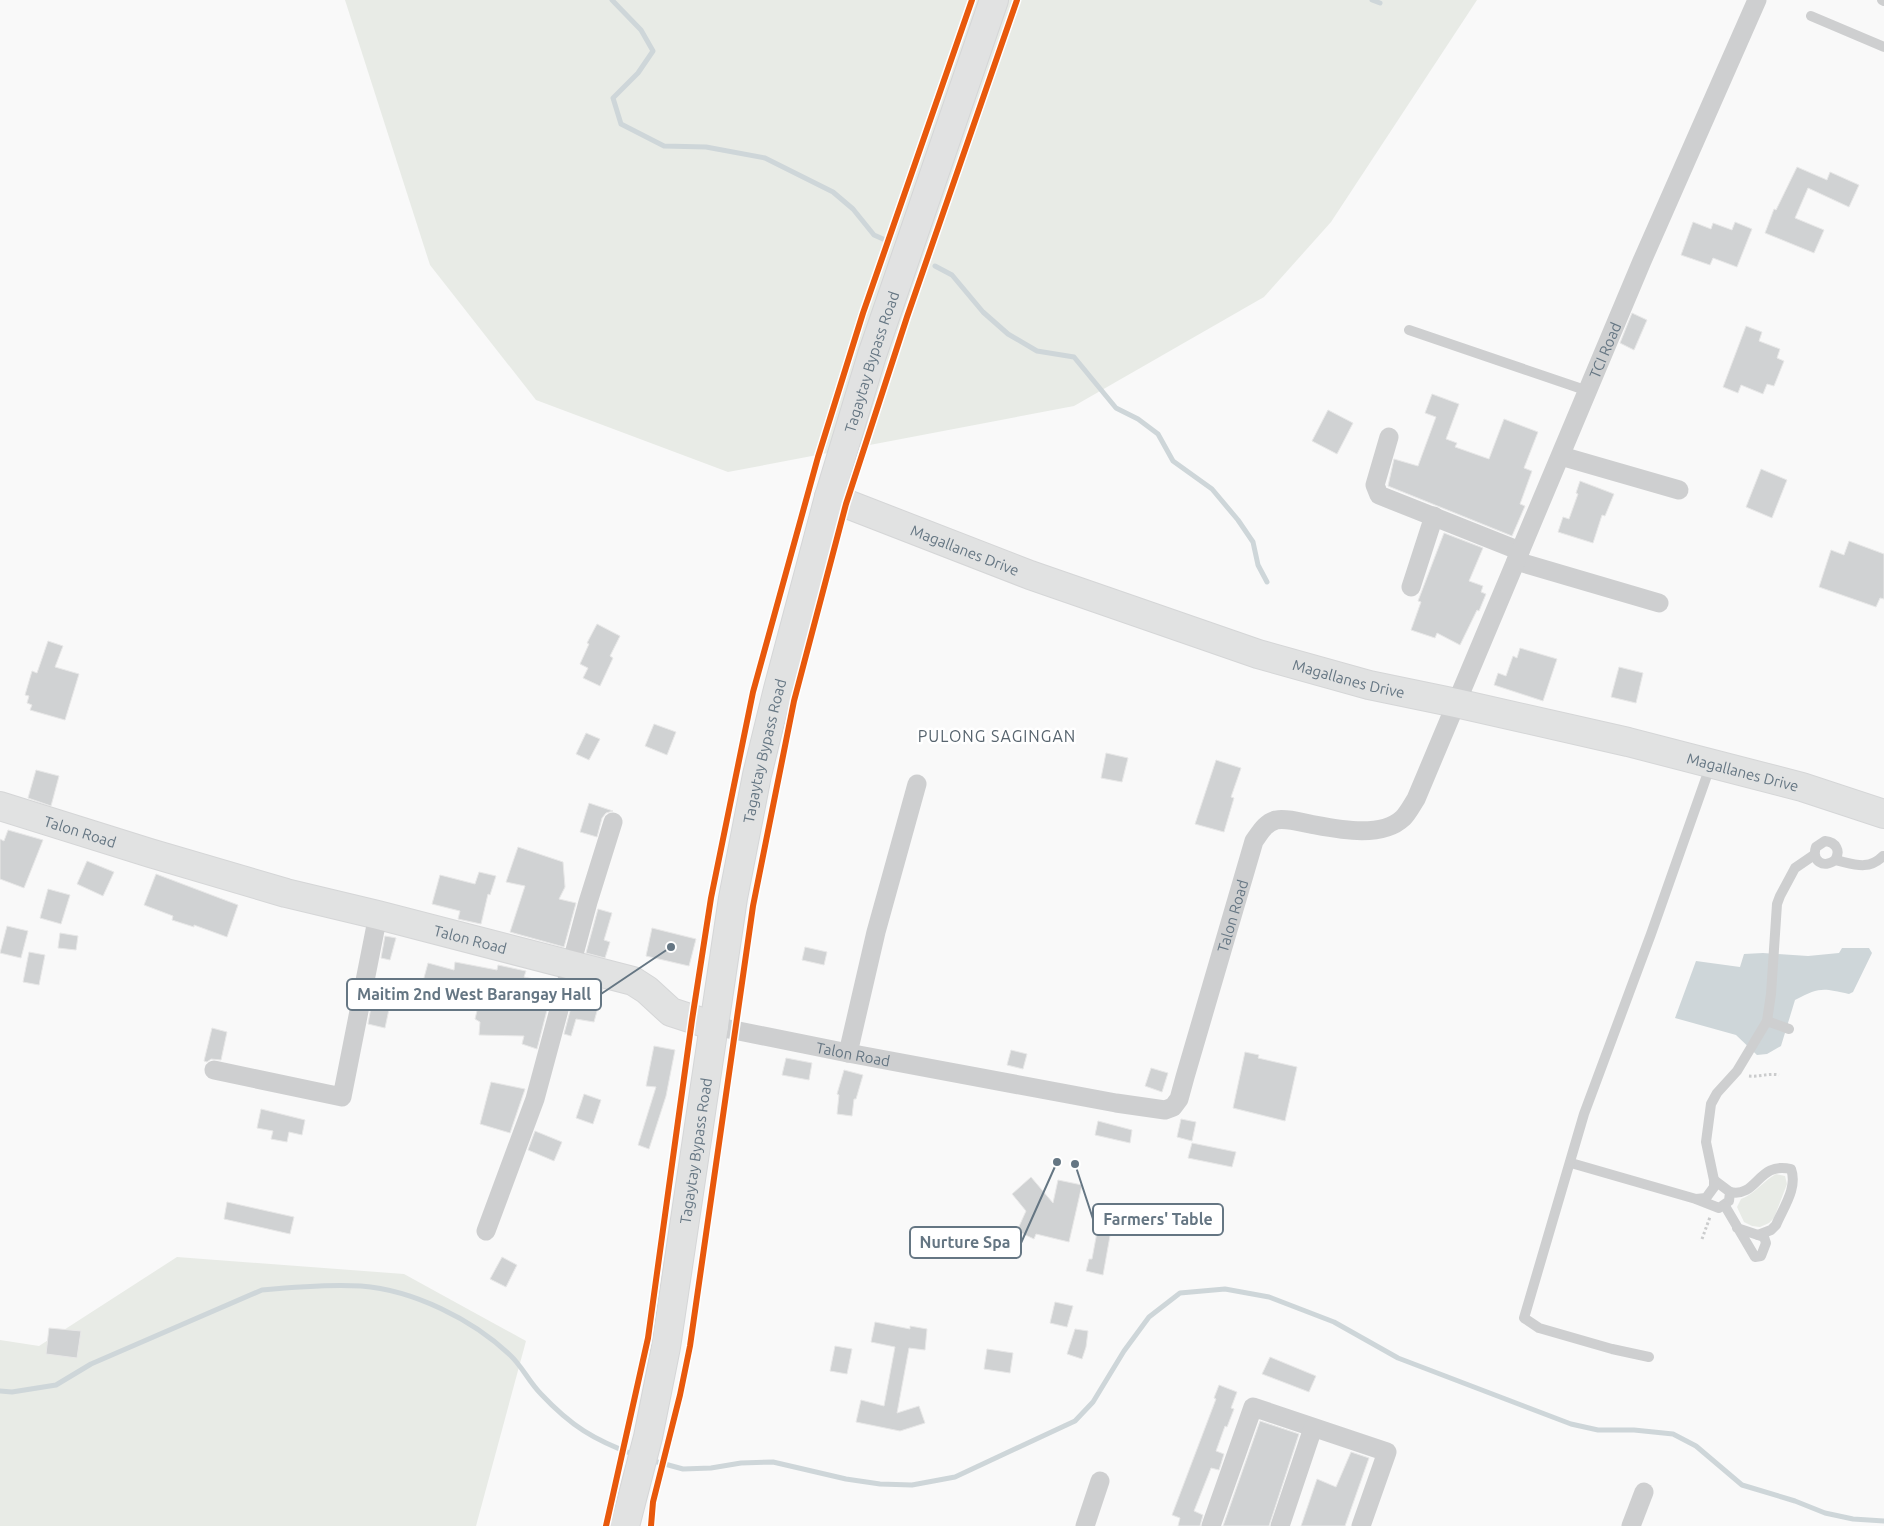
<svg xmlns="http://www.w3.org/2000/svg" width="1884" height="1526" font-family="Ubuntu,sans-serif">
<rect width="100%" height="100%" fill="#f9f9f9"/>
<g fill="#e8ebe6">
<path d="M345 0H1477L1331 222 1264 297 1074 406 728 472 536 400 430 265Z"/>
<path d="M1776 1174 1785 1176 1787 1184 1774 1218 1769 1223 1760 1227 1752 1226 1744 1222 1737 1207 1741 1199C1755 1194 1763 1181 1776 1174Z"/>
<path d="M177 1257 404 1274 526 1341 476 1526H0V1340L39 1346Z"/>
</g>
<path fill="#ced6d9" d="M1842 948H1869L1872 953 1853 992 1849 994C1822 988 1820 987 1795 1000L1781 1046 1767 1054 1757 1055 1736 1035 1675 1018 1696 961 1740 967 1744 954 1763 953 1808 956 1839 953Z"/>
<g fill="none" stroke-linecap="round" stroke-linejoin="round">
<g stroke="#ced6d9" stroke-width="5">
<path d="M612 0 641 30 653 51 638 73 613 98 621 124 664 146 706 147 765 158 833 192 853 209 874 235 883 239"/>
<path d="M1372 0 1380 3"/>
<path d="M935 266 952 275 983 312 1008 334 1037 351 1074 357 1116 408 1138 419 1158 434 1173 461 1212 489 1238 520 1253 542 1258 565 1267 582"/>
<path d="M0 1391 12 1392 56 1385 91 1364 262 1290C293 1287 330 1284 361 1286 413 1290 472 1319 510 1355 522 1366 529 1382 541 1394 571 1426 594 1440 635 1455"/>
<path d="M650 1460 683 1469 711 1468 741 1463 773 1462 846 1479 880 1484 912 1485 955 1477 1075 1421 1093 1402 1124 1351 1149 1317 1180 1293 1225 1289 1269 1297 1334 1322 1398 1358 1571 1424 1598 1430H1634L1673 1434 1696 1446 1742 1485 1795 1501 1825 1513 1853 1519 1884 1521"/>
</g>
</g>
<g fill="#d0d2d3" stroke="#e8e8e8">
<path d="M1797 167 1827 180 1830 172 1859 185 1849 207 1808 188 1795 218 1824 230 1814 253 1765 233 1774 209 1776 210Z"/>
<path d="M1693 222 1711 229 1713 223 1732 230 1735 222 1752 229 1737 267 1713 258 1710 265 1681 255Z"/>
<path d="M1632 313 1647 320 1634 350 1620 343Z"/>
<path d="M1746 326 1762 332 1759 341 1780 349 1777 358 1784 361 1774 386 1767 384 1763 394 1741 385 1738 393 1723 387Z"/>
<path d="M1432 394 1459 404 1446 439 1457 443 1455 447 1489 459 1504 419 1538 432 1524 468 1532 471 1520 504 1525 506 1512 536 1388 486 1394 459 1418 466 1436 417 1425 413Z"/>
<path d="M1328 410 1353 423 1337 454 1312 441Z"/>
<path d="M1761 469 1787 480 1772 518 1746 507Z"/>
<path d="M1580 481 1614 494 1605 516 1602 515 1593 543 1558 532 1563 517 1569 519 1578 494 1576 493Z"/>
<path d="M1444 533 1483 548 1469 581 1483 586 1481 592 1486 594 1479 611 1477 610 1460 645 1437 633 1435 638 1411 630 1421 602 1418 601Z"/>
<path d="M1849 541 1884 554V599L1880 598 1876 607 1819 587 1831 550 1844 555Z"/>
<path d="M597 624 620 636 610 656 613 658 600 686 583 678 588 668 580 664 589 644 587 643Z"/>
<path d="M48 641 63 646 55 667 79 674 65 720 30 710 32 705 27 703 29 696 25 695 32 671 37 673Z"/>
<path d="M1520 648 1557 659 1543 701 1494 685 1498 673 1506 676 1513 656 1517 658Z"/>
<path d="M1619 667 1643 673 1636 703 1611 697Z"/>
<path d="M654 724 676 732 667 755 645 746Z"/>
<path d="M586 733 600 739 589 760 576 754Z"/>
<path d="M1106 753 1128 758 1122 782 1101 778Z"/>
<path d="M1216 760 1241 768 1231 797 1234 798 1224 832 1195 824Z"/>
<path d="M36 770 59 776 51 806 28 798Z"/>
<path d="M589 803 613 811 606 813 602 818 597 837 580 832Z"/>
<path d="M8 830 43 840 24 888 0 879V839L4 841Z"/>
<path d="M518 847 563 862 565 887 559 899 576 903 564 947 510 932 525 886 506 882Z"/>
<path d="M87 861 114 872 103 896 77 884Z"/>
<path d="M479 872 496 876 490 895 488 894 481 924 458 919 460 911 432 904 440 875 475 884Z"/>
<path d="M156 874 238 905 227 937 194 925V927L172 920 173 916 144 905Z"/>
<path d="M48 889 70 895 61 924 40 918Z"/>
<path d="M598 909 612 913 604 940 610 942 605 958 586 953Z"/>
<path d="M7 926 28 931 21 958 0 953Z"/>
<path d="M652 928 696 939 689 966 646 956Z"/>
<path d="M60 933 78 936 76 950 58 948Z"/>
<path d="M385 936 396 938 390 960 381 958Z"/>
<path d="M805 947 827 952 824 965 802 960Z"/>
<path d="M29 952 45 955 39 985 23 982Z"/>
<path d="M455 962 497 970 498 965 526 971 524 977 554 983 537 1049 522 1044 524 1036 479 1035 480 1022 475 1019 480 998 445 991 444 995 421 989 428 963 454 970Z"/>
<path d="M581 984 603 989 594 1022 576 1019 571 1036 564 1034 576 988 580 989Z"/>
<path d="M373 996 391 1000 385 1028 368 1024Z"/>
<path d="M212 1028 227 1032 221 1060 211 1059 207 1062 204 1061Z"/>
<path d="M654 1046 675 1050 666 1096 649 1149 638 1145 656 1087 646 1086Z"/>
<path d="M1011 1050 1027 1054 1023 1069 1007 1065Z"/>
<path d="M1245 1052 1259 1055 1258 1058 1297 1067 1285 1121 1233 1108Z"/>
<path d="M786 1058 812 1063 809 1080 782 1075Z"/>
<path d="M1151 1068 1168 1073 1162 1092 1145 1086Z"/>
<path d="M844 1070 863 1075 856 1099H854L852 1116 837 1114 839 1095 837 1094Z"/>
<path d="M491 1082 525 1089 510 1133 480 1124Z"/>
<path d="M584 1094 601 1100 593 1124 576 1118Z"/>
<path d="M261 1109 305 1120 302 1135 289 1132 287 1142 271 1139 273 1131 257 1128Z"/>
<path d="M1181 1119 1196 1122 1192 1141 1177 1137Z"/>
<path d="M1098 1121 1132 1130 1130 1143 1095 1135Z"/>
<path d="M535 1131 562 1142 554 1161 528 1150Z"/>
<path d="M1192 1143 1236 1152 1232 1167 1188 1158Z"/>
<path d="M1031 1177 1053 1203 1058 1180 1082 1185 1069 1242 1036 1234 1034 1239 1017 1231 1026 1211 1012 1194Z"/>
<path d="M227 1202 294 1217 290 1234 224 1219Z"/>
<path d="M1100 1216 1113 1219 1103 1275 1086 1271 1089 1259H1092Z"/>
<path d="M502 1257 517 1265 506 1287 490 1279Z"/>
<path d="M1055 1302 1073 1306 1067 1327 1050 1323Z"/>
<path d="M875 1322 910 1329V1326L927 1329 925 1350 909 1348 897 1413 919 1406 925 1423 900 1431 856 1422 861 1400 884 1406 895 1347 871 1342Z"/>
<path d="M49 1328 81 1331 77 1358 46 1354Z"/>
<path d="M1075 1329 1088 1331 1086 1347 1082 1359 1067 1354Z"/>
<path d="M835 1346 852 1349 847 1374 830 1371Z"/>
<path d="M987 1349 1013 1353 1010 1373 984 1369Z"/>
<path d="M1270 1357 1316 1376 1309 1392 1262 1374Z"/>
<path d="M1219 1385 1237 1392 1231 1408 1234 1409 1227 1427 1225 1426 1216 1451 1224 1454 1219 1470 1211 1468 1194 1511 1203 1515 1200 1526H1178L1180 1518 1172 1515 1216 1399 1214 1398Z"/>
<path d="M1260 1421 1299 1434 1269 1526H1223Z"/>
<path d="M1351 1452 1369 1458 1345 1526H1301L1317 1479 1336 1487Z"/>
</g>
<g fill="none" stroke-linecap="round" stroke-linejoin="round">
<defs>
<g id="secondary">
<path id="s2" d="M829 497 1030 575 1258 654 1369 685 1456 703 1628 742 1802 787 1884 814"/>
<path id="s3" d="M0 806 150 853 286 893 378 915 633 981 647 990 671 1012 714 1026"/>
</g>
<g id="primary">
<path id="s4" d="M625 1526 648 1437 666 1347 733 898 757 775 778 689 829 497 872 355 994 0"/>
</g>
</defs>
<use href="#secondary" stroke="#d5d6d7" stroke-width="30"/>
<use href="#primary" stroke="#d5d6d7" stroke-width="30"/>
<g stroke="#cbcccd" stroke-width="3" stroke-dasharray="2.5 2.5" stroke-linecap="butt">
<path d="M1749 1076C1759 1077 1769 1073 1779 1075"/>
<path d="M1702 1239 1710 1217"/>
</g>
<g stroke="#cecfd0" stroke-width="10">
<path d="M1882 0 1884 1"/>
<path d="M1811 16 1884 47"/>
<path d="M1409 330 1588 391"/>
<path d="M1835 860C1841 851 1836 842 1825 841L1816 847C1811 861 1824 869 1835 860 1854 864 1868 871 1883 856"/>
<path d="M1767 1021 1789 1029"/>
<path d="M1571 1163 1696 1199 1719 1208 1729 1201 1730 1192 1714 1180"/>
<path d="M1730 1192C1758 1198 1757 1161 1791 1169 1798 1188 1783 1208 1776 1225L1771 1230 1758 1235"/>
<path d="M1696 1199 1706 1198 1714 1187V1180L1706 1142 1711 1104 1717 1093 1737 1071 1767 1021 1771 994 1777 904 1780 896 1795 868 1814 855"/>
<path d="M1725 1206 1755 1257 1761 1256 1766 1243 1764 1237 1737 1228"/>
<path d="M1649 1357 1612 1349 1539 1328 1524 1318 1584 1114 1651 934 1711 764"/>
</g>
<g stroke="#cecfd0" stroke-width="19">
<path d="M1389 437 1375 485 1379 495 1520 551"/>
<path d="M1561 456 1679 490"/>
<path d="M1516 561 1659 603"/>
<path d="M1411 587 1434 516"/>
<path id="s1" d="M714 1026 848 1053 1116 1103 1165 1110 1173 1107 1179 1099 1185 1077 1254 841C1260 833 1265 823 1276 820 1287 818 1300 822 1310 824 1337 829 1381 839 1403 818 1408 813 1412 805 1416 799L1642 261 1757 0"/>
<path d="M848 1053 876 932 917 784"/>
<path d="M214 1070 342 1097 378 915"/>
<path d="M486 1231 535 1099 588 902 613 822"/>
<path d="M1085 1526 1100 1481"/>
<path d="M1211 1526 1253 1407 1387 1452 1361 1526"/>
<path d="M1280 1526 1313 1428"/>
<path d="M1631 1526 1644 1492"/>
</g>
<use href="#secondary" stroke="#e1e2e2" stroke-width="28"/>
<use href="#primary" stroke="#e1e2e2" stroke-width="28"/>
<defs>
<g id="cycleway">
<path d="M606 1526 648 1338 692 1020 711 898 753 692 818 457 863 313 972 0"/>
<path d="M651 1526 653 1502 680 1395 690 1346 753 906 794 701 846 504 907 317 1017 0"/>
</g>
</defs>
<use href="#cycleway" stroke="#fff" stroke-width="9"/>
<use href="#cycleway" stroke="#e8590c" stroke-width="6"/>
</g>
<g text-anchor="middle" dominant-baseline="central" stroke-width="5" stroke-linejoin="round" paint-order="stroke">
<g font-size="15" fill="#657683" stroke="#fff">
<text stroke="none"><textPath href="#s1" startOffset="1418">TCI Road</textPath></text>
<text stroke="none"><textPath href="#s4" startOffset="1192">Tagaytay Bypass Road</textPath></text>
<text stroke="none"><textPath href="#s2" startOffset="146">Magallanes Drive</textPath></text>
<text stroke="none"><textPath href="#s2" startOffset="551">Magallanes Drive</textPath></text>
<text stroke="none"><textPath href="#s4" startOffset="788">Tagaytay Bypass Road</textPath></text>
<text stroke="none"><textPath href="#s2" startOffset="956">Magallanes Drive</textPath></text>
<text stroke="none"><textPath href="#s3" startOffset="84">Talon Road</textPath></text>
<text stroke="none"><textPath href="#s1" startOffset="668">Talon Road</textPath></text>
<text stroke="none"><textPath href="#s3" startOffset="489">Talon Road</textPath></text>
<text stroke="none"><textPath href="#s1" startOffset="142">Talon Road</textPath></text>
<text stroke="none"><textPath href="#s4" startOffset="382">Tagaytay Bypass Road</textPath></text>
</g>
<g font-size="16" letter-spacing="1" fill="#57646e" stroke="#fff">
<text x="997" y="736">PULONG SAGINGAN</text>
</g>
</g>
<path fill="none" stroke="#657683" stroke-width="2" d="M671 947L601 994M1075 1164L1093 1219M1057 1162L1021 1243"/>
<g fill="#657683" stroke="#fff" stroke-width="2">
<circle cx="671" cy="947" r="5"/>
<circle cx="1075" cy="1164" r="5"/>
<circle cx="1057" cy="1162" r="5"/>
</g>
<g fill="#fff" stroke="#657683" stroke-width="2">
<rect x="347" y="979" width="254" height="31" rx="5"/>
<rect x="1093" y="1204" width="130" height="31" rx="5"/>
<rect x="910" y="1227" width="111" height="31" rx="5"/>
</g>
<g font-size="16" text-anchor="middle" font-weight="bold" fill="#657683">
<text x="474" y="1000">Maitim 2nd West Barangay Hall</text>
<text x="1158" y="1225">Farmers' Table</text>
<text x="965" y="1248">Nurture Spa</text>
</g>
</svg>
